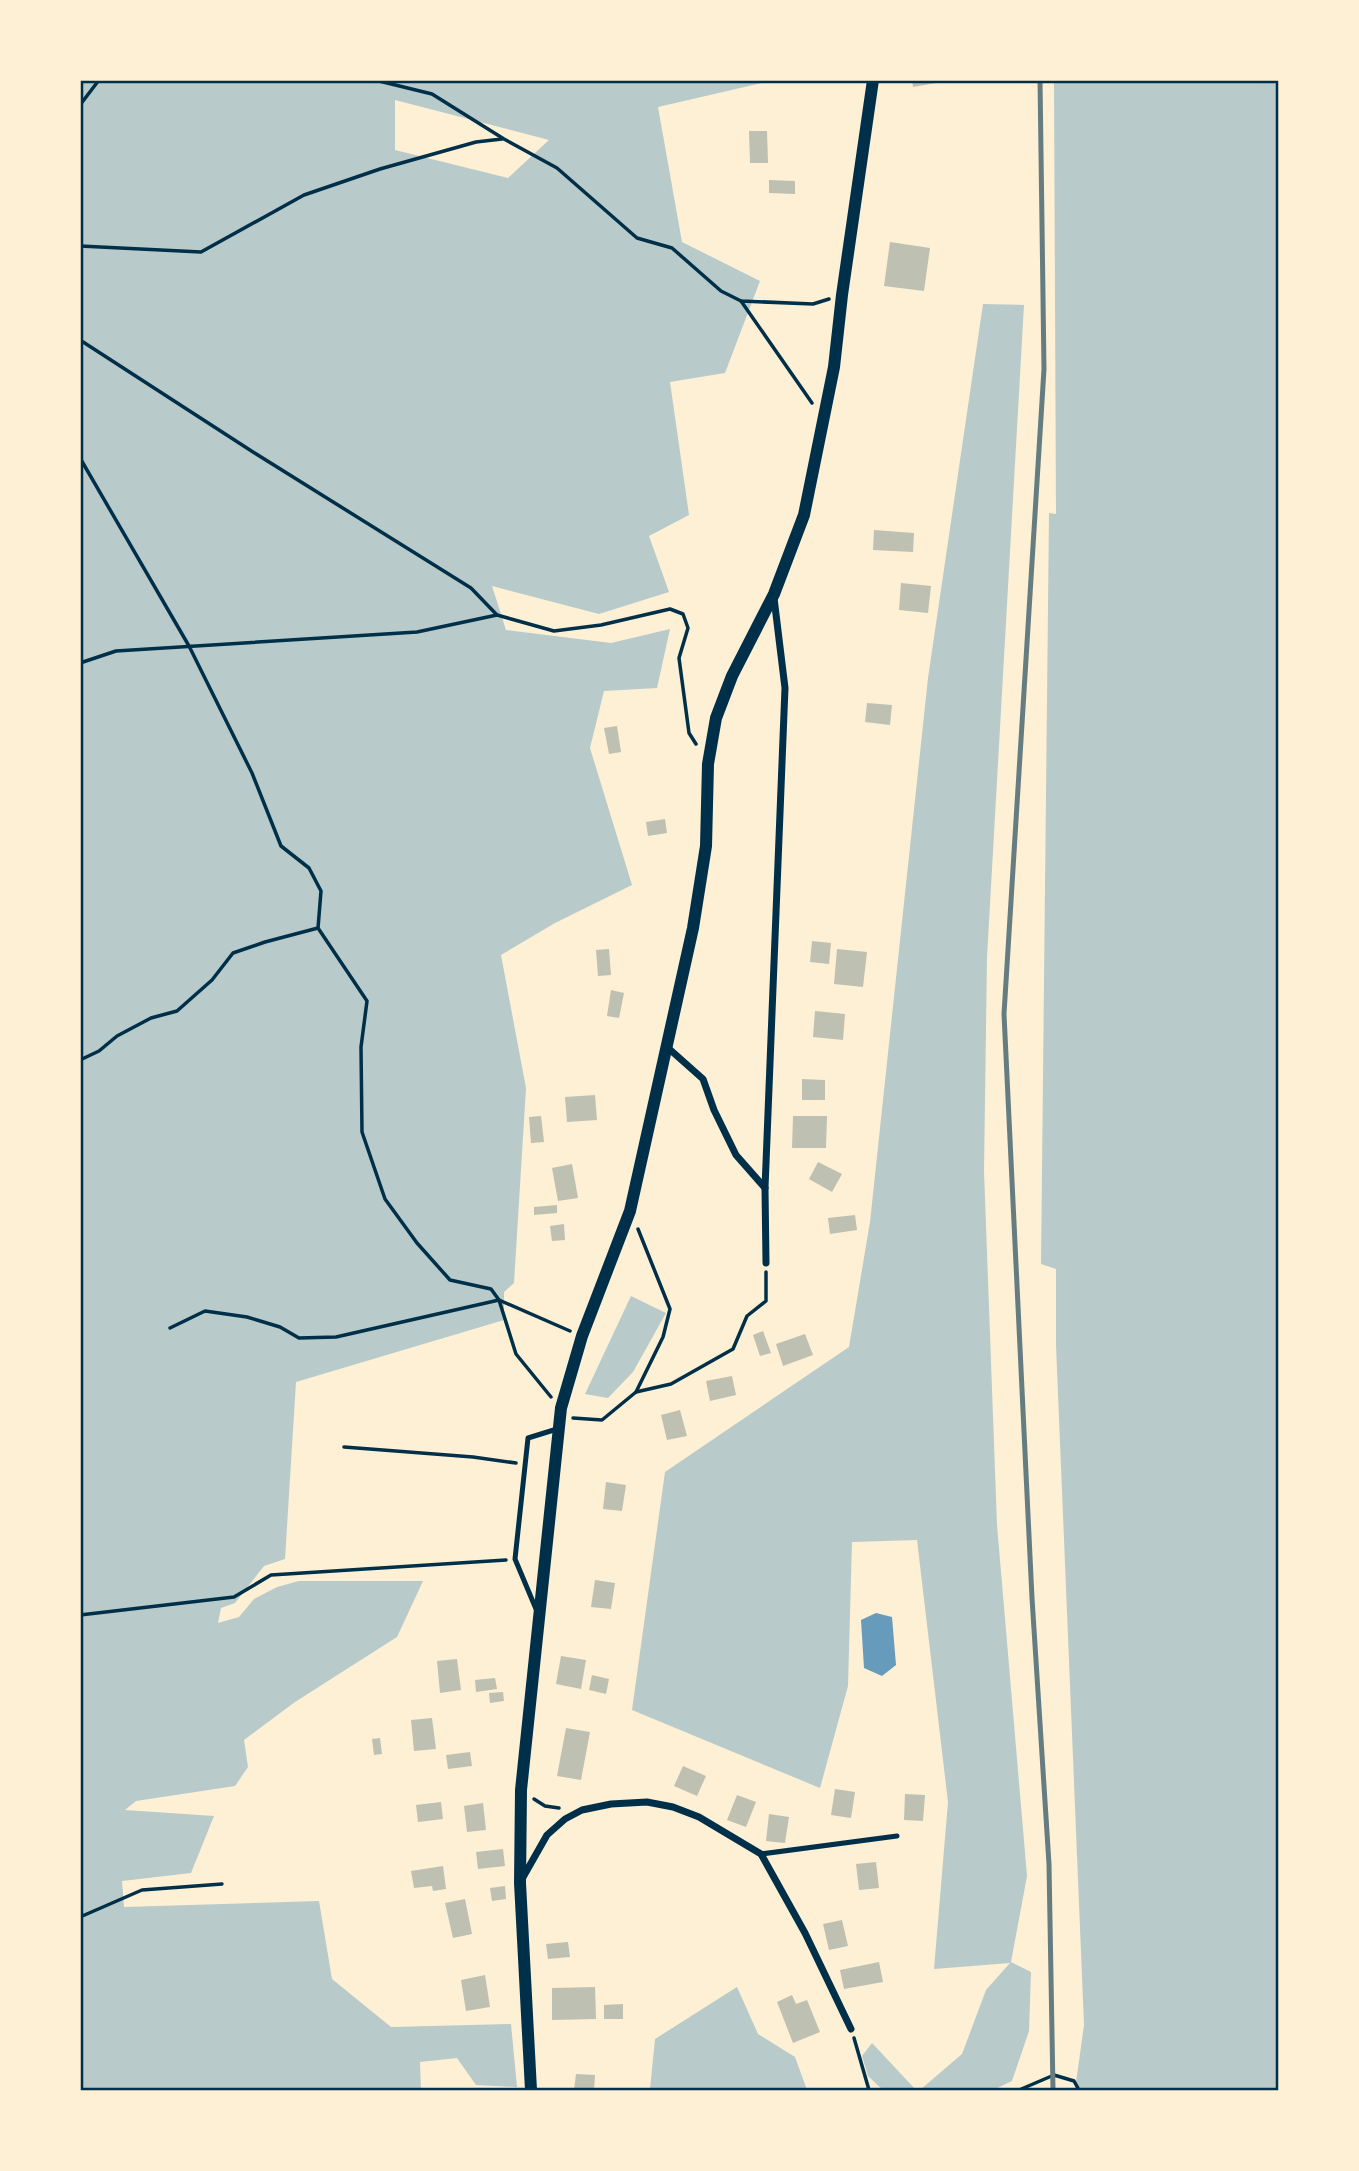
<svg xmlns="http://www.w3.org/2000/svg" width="1359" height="2171" font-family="Rubik,sans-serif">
<rect width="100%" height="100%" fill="#fdf0d5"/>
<g fill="#b9caca" fill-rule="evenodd">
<path d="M80 81H771L658 107 682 242 760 281 725 373 670 382 689 515 649 536 669 592 599 614 492 586 506 630 611 643 670 629 657 688 604 691 590 748 632 885 555 923 501 955 526 1088 514 1283 504 1292V1320L296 1382 285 1559 264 1566 235 1603 221 1608 218 1623 239 1617 254 1599 277 1587 299 1581H423L397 1637 295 1702 244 1740 248 1767 235 1786 136 1801 125 1810 214 1816 191 1873 122 1881 124 1907 319 1901 332 1979 391 2027 511 2024 517 2087 476 2085 457 2058 420 2062 421 2090H81ZM395 100 549 140 508 178 395 150Z"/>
<path d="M1054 81H1278V2090H1075L1084 2025 1056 1345V1269L1041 1264 1049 513 1056 514Z"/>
<path d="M983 304 1024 305 987 957 984 1171 997 1525 1027 1876 1011 1962 1031 1972 1029 2031 1012 2081 993 2090H920L962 2054 986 1990 1010 1963 934 1969 948 1802 917 1540 852 1542 848 1686 820 1788 632 1710 665 1472 849 1347 870 1222 928 678Z"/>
<path d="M631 1296 666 1313 633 1372 608 1398 585 1394Z"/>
<path d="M737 1987 758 2034 795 2057 807 2090 650 2089 655 2039Z"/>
<path d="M872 2043 916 2090H883L868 2076 862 2056Z"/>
</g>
<path fill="#669bbc" d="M876 1613 892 1617 896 1665 882 1676 864 1668 861 1620Z"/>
<g fill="#bec0b2">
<path d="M912 80H942V82L913 87Z"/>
<path d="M749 131H767L768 163H750Z"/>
<path d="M769 180 795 181V194L769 193Z"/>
<path d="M890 242 930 248 924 291 884 286Z"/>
<path d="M874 530 914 533 913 552 873 550Z"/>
<path d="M901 583 931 586 928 613 899 610Z"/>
<path d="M867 703 892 705 890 725 865 722Z"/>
<path d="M617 726 621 752 609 754 604 728Z"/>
<path d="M665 819 667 833 648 836 646 822Z"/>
<path d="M812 941 831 943 829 964 810 962Z"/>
<path d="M609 949 611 975 598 976 596 950Z"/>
<path d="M837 949 867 952 863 987 834 984Z"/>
<path d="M611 990 624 993 619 1018 607 1016Z"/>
<path d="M815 1011 845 1014 843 1040 813 1037Z"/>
<path d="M802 1079 825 1080V1100H802Z"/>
<path d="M595 1095 597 1120 567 1122 565 1097Z"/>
<path d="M541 1116 544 1142 531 1143 529 1117Z"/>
<path d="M793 1116H827L826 1148H792Z"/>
<path d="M818 1162 842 1174 832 1192 809 1179Z"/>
<path d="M572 1164 578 1198 558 1201 552 1168Z"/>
<path d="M557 1205V1213L534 1215V1207Z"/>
<path d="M855 1215 857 1230 830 1234 828 1218Z"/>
<path d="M564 1224 565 1240 552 1241 550 1226Z"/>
<path d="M763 1331 771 1353 760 1356 753 1335Z"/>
<path d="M805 1334 813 1355 783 1366 776 1344Z"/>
<path d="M732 1376 736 1395 710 1401 706 1381Z"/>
<path d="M680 1410 687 1436 667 1440 661 1415Z"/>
<path d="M606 1482 626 1485 622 1511 603 1509Z"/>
<path d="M595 1580 615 1583 611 1609 591 1607Z"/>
<path d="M561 1656 586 1660 581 1689 556 1684Z"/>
<path d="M457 1659 461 1690 440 1693 437 1661Z"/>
<path d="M592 1675 609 1679 606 1694 589 1690Z"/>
<path d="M495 1678 497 1689 476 1692 475 1680Z"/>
<path d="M503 1692 504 1701 490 1703 489 1693Z"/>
<path d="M432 1718 436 1749 414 1751 411 1720Z"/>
<path d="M566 1728 590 1732 581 1780 557 1776Z"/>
<path d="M380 1738 382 1754 374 1755 372 1739Z"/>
<path d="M470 1752 472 1766 448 1769 446 1755Z"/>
<path d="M683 1766 706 1776 697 1796 674 1786Z"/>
<path d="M835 1789 855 1792 851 1818 831 1815Z"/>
<path d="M905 1794 925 1795 923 1821 904 1820Z"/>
<path d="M737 1795 756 1802 746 1827 727 1820Z"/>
<path d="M441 1802 443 1819 418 1822 416 1805Z"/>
<path d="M483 1803 486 1830 467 1832 464 1806Z"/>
<path d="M769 1814 789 1817 785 1843 766 1841Z"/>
<path d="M503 1849 505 1866 478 1869 476 1852Z"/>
<path d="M876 1862 879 1888 859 1890 856 1864Z"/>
<path d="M443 1866 446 1889 433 1891 432 1886 414 1888 411 1871Z"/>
<path d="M505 1886 506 1899 492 1901 490 1888Z"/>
<path d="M465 1899 472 1934 453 1938 445 1903Z"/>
<path d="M842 1920 848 1946 829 1950 823 1924Z"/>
<path d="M568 1942 570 1957 548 1959 546 1944Z"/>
<path d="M879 1962 883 1982 844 1989 840 1970Z"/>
<path d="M485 1975 490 2007 466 2011 461 1980Z"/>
<path d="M595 1987 596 2019 552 2020V1988Z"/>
<path d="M792 1995 796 2004 807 2000 820 2032 793 2043 777 2002Z"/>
<path d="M623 2004V2019H604V2005Z"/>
<path d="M576 2074 595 2075 594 2090H574Z"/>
</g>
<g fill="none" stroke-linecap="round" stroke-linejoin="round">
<g stroke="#003049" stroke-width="3.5">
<path d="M375 80 432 94 504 139 557 168 637 238 672 248 721 291 741 301 813 304 829 299"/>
<path d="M80 105 99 80"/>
<path d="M80 246 201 252 304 195 380 169 476 142 502 139"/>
<path d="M741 301 812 403"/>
<path d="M80 340 253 452 471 588 497 615"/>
<path d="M80 458 189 646 252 773 281 846 309 868 321 891 318 928 367 1001 361 1047 362 1132 385 1199 417 1243 450 1280 491 1289 499 1300 516 1354 551 1397"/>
<path d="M80 663 116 651 417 632 497 615 554 631 601 625 670 609 683 614 688 628 679 658 689 733 696 744"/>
<path d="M80 1060 99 1051 117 1036 151 1018 177 1011 212 980 233 953 265 942 318 928"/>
<path d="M170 1328 205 1311 247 1317 280 1327 299 1338 336 1337 499 1300 570 1331"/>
<path d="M636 1392 663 1337 670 1309 638 1229"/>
<path d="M573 1418 602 1420 636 1392 671 1384 733 1349 747 1316 766 1301V1272"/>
<path d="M344 1447 473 1457 516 1463"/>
<path d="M80 1615 234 1597 271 1575 506 1560"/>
<path d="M534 1799 545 1806 559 1808"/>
<path d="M80 1917 142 1890 222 1884"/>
<path d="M854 2038 869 2090"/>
<path d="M1019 2090 1054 2075 1074 2081 1079 2090"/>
</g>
<g stroke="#003049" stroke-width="5">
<path d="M536 1609 515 1559 528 1438 557 1429"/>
<path d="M761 1854 897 1836"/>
</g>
<g stroke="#003049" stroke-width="7">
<path d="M667 1047 703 1079 714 1110 736 1155 765 1188"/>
<path d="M766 1263 765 1188 785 688 774 598"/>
<path d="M522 1879 547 1835 565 1819 582 1810 611 1804 647 1802 673 1807 699 1817 761 1854 805 1933 851 2029"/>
</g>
<path stroke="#003049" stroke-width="12" d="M531 2090 520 1883 521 1790 561 1408 582 1336 630 1211 693 928 706 846 708 764 716 718 732 676 774 594 804 515 834 367 842 295 873 80"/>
<path stroke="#657d81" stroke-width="5" d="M1040 80 1044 369 1004 1014 1032 1598 1049 1864 1053 2090"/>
</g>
<rect width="1359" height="2171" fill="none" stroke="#fdf0d5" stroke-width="164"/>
<rect x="82" y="82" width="1195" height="2007" fill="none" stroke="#003049" stroke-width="2.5"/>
</svg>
